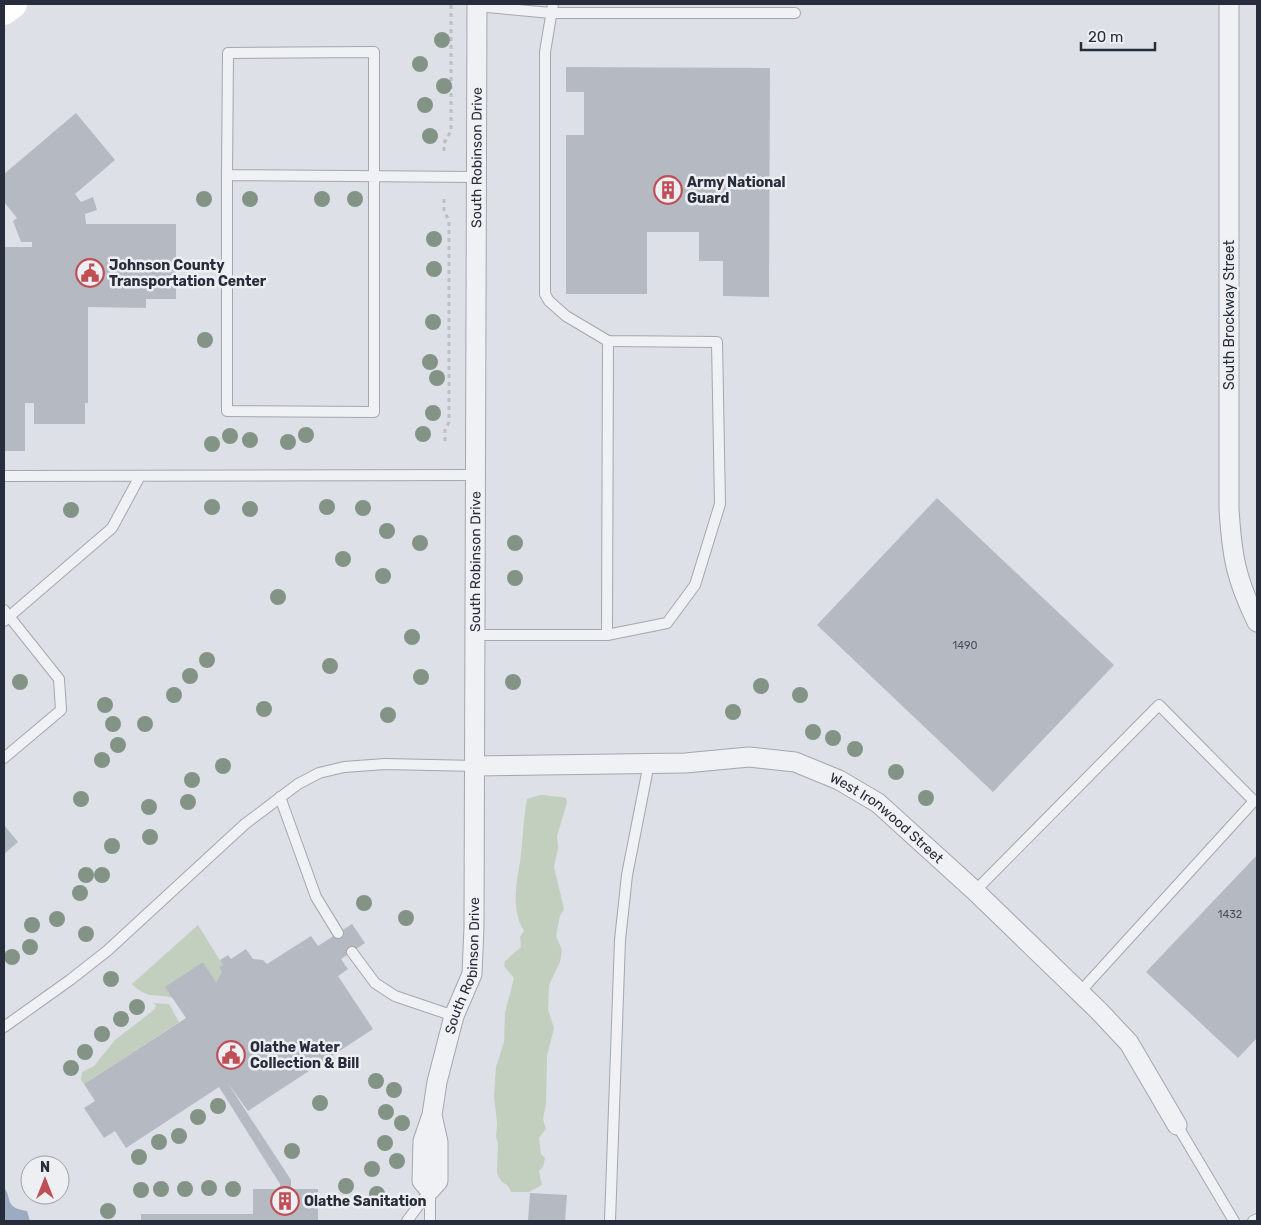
<svg xmlns="http://www.w3.org/2000/svg" width="1261" height="1225" font-family="Rubik,sans-serif">
<rect width="100%" height="100%" fill="#dde0e6"/>
<g fill="#c2cfbf">
<path d="M540 795C544 795 562 797 566 798L567 803 557 836 558 848 554 867 564 909 560 916 556 936 562 950 560 962 549 985 548 1010 554 1028 547 1056 546 1104 543 1119 546 1129 539 1138 541 1154 545 1158 543 1167 539 1171 542 1185 529 1192H511L508 1186 501 1181 497 1173 498 1143 496 1137 497 1123 494 1096 496 1067 504 1042 505 1013 514 978 504 966 505 961 521 947 520 937 524 931C511 909 516 885 520 862 523 841 523 820 527 799Z"/>
<path d="M198 925 223 965 219 967 222 972 216 982 203 962 173 998C154 993 148 1000 132 984Z"/>
<path d="M153 1003 169 1004 179 1022 84 1084 81 1080 82 1072 94 1066 115 1040 155 1009 156 1005Z"/>
</g>
<path fill="#9cabc2" d="M4 1188C10 1194 7 1202 14 1207 18 1210 23 1210 27 1211L30 1221H4Z"/>
<g fill="#b5b9c2">
<path d="M566 67 770 68 769 297 723 296V261H699V232H647V294H566V135H584V92H566Z"/>
<path d="M76 113 115 160 75 194 81 202 93 197 97 210 85 214 86 224H176V299H146V308L88 307V403H85V424H34V403H25V451H4V247H32V242H21L13 221 17 218 4 202V174Z"/>
<path d="M937 498 1114 665 993 792 817 625Z"/>
<path d="M4 825 18 842 4 854Z"/>
<path d="M1257 855V1038L1238 1058 1146 972Z"/>
<path d="M352 924 365 943 341 959 348 969 338 976 373 1029 248 1111 227 1082 291 1180V1189H318V1221H141V1214H253V1189H280V1184L219 1087 126 1148 115 1131 104 1138 84 1108 95 1101 84 1084 186 1018 165 987 203 962 216 982 222 972 219 967 223 965 220 960 228 955 231 959 246 949 253 959 263 960 267 964 311 936 318 946Z"/>
<path d="M530 1193 567 1195 565 1221H528Z"/>
</g>
<g fill="none" stroke-linecap="round" stroke-linejoin="round">
<defs>
<g id="service">
<path d="M477 6 551 13H795"/>
<path d="M227 175 228 53 374 52V412L227 411V175L477 177"/>
<path d="M4 476 475 475"/>
<path d="M4 610 59 679 61 710 4 758"/>
<path d="M4 621 112 528 140 476"/>
<path d="M476 635H607L667 623 695 585 720 504 717 342 608 341 566 316 549 301 545 294V52L553 4"/>
<path d="M607 635 608 341"/>
<path d="M280 797 316 897 338 933"/>
<path d="M975 891 1159 705 1254 801 1079 993"/>
<path d="M352 952 375 983 395 996 454 1016"/>
<path d="M4 1027 70 980 107 951 245 824 298 784 319 773 344 767 385 764 476 766"/>
<path d="M1177 1125 1234 1221"/>
<path d="M430 1190V1221"/>
<path d="M407 1221 430 1190"/>
<path d="M610 1221 620 940 627 875 649 763"/>
<path d="M1253 1221 1257 1219"/>
</g>
<g id="minor">
<path d="M1229 4V509C1232 557 1236 579 1257 622"/>
<path id="s1" d="M476 766 685 763 749 757 795 762 839 780 878 803 975 891 1099 1011 1129 1043 1177 1125"/>
<path id="s2" d="M432 1115 438 1142V1181L430 1190 422 1181 423 1141 432 1115 437 1082 454 1016 472 974 474 927 477 4"/>
</g>
</defs>
<use href="#service" stroke="#a3a7af" stroke-width="12"/>
<use href="#minor" stroke="#a3a7af" stroke-width="21"/>
<g stroke="#bcbec4" stroke-width="3" stroke-dasharray="4 4" stroke-linecap="butt">
<path d="M444 151V143L451 131V4"/>
<path d="M444 199V210L449 221V422L445 430V444"/>
</g>
<use href="#service" stroke="#f0f1f4" stroke-width="10"/>
<use href="#minor" stroke="#f0f1f4" stroke-width="19"/>
<path stroke="#fff" stroke-width="28" d="M4 11 13 4"/>
</g>
<g fill="#839486">
<circle cx="442" cy="40" r="8"/>
<circle cx="420" cy="64" r="8"/>
<circle cx="444" cy="86" r="8"/>
<circle cx="425" cy="105" r="8"/>
<circle cx="430" cy="136" r="8"/>
<circle cx="204" cy="199" r="8"/>
<circle cx="250" cy="199" r="8"/>
<circle cx="322" cy="199" r="8"/>
<circle cx="355" cy="199" r="8"/>
<circle cx="434" cy="239" r="8"/>
<circle cx="434" cy="269" r="8"/>
<circle cx="433" cy="322" r="8"/>
<circle cx="205" cy="340" r="8"/>
<circle cx="430" cy="362" r="8"/>
<circle cx="437" cy="378" r="8"/>
<circle cx="433" cy="413" r="8"/>
<circle cx="423" cy="434" r="8"/>
<circle cx="306" cy="435" r="8"/>
<circle cx="230" cy="436" r="8"/>
<circle cx="250" cy="440" r="8"/>
<circle cx="288" cy="442" r="8"/>
<circle cx="212" cy="444" r="8"/>
<circle cx="212" cy="507" r="8"/>
<circle cx="327" cy="507" r="8"/>
<circle cx="363" cy="508" r="8"/>
<circle cx="250" cy="509" r="8"/>
<circle cx="71" cy="510" r="8"/>
<circle cx="387" cy="531" r="8"/>
<circle cx="420" cy="543" r="8"/>
<circle cx="515" cy="543" r="8"/>
<circle cx="343" cy="559" r="8"/>
<circle cx="383" cy="576" r="8"/>
<circle cx="515" cy="578" r="8"/>
<circle cx="278" cy="597" r="8"/>
<circle cx="412" cy="637" r="8"/>
<circle cx="207" cy="660" r="8"/>
<circle cx="330" cy="666" r="8"/>
<circle cx="190" cy="676" r="8"/>
<circle cx="421" cy="677" r="8"/>
<circle cx="20" cy="682" r="8"/>
<circle cx="513" cy="682" r="8"/>
<circle cx="761" cy="686" r="8"/>
<circle cx="174" cy="695" r="8"/>
<circle cx="800" cy="695" r="8"/>
<circle cx="105" cy="705" r="8"/>
<circle cx="264" cy="709" r="8"/>
<circle cx="733" cy="712" r="8"/>
<circle cx="388" cy="715" r="8"/>
<circle cx="113" cy="724" r="8"/>
<circle cx="145" cy="724" r="8"/>
<circle cx="813" cy="732" r="8"/>
<circle cx="833" cy="738" r="8"/>
<circle cx="118" cy="745" r="8"/>
<circle cx="855" cy="749" r="8"/>
<circle cx="102" cy="760" r="8"/>
<circle cx="223" cy="766" r="8"/>
<circle cx="896" cy="772" r="8"/>
<circle cx="192" cy="780" r="8"/>
<circle cx="926" cy="798" r="8"/>
<circle cx="81" cy="799" r="8"/>
<circle cx="188" cy="802" r="8"/>
<circle cx="149" cy="807" r="8"/>
<circle cx="150" cy="837" r="8"/>
<circle cx="112" cy="846" r="8"/>
<circle cx="86" cy="875" r="8"/>
<circle cx="102" cy="875" r="8"/>
<circle cx="80" cy="893" r="8"/>
<circle cx="364" cy="903" r="8"/>
<circle cx="406" cy="918" r="8"/>
<circle cx="57" cy="919" r="8"/>
<circle cx="32" cy="925" r="8"/>
<circle cx="86" cy="934" r="8"/>
<circle cx="30" cy="947" r="8"/>
<circle cx="12" cy="957" r="8"/>
<circle cx="111" cy="979" r="8"/>
<circle cx="137" cy="1007" r="8"/>
<circle cx="121" cy="1019" r="8"/>
<circle cx="102" cy="1034" r="8"/>
<circle cx="85" cy="1052" r="8"/>
<circle cx="71" cy="1068" r="8"/>
<circle cx="376" cy="1081" r="8"/>
<circle cx="394" cy="1090" r="8"/>
<circle cx="320" cy="1103" r="8"/>
<circle cx="218" cy="1106" r="8"/>
<circle cx="386" cy="1112" r="8"/>
<circle cx="198" cy="1117" r="8"/>
<circle cx="402" cy="1123" r="8"/>
<circle cx="179" cy="1136" r="8"/>
<circle cx="159" cy="1142" r="8"/>
<circle cx="385" cy="1143" r="8"/>
<circle cx="292" cy="1151" r="8"/>
<circle cx="139" cy="1157" r="8"/>
<circle cx="397" cy="1161" r="8"/>
<circle cx="372" cy="1169" r="8"/>
<circle cx="346" cy="1186" r="8"/>
<circle cx="209" cy="1188" r="8"/>
<circle cx="161" cy="1189" r="8"/>
<circle cx="185" cy="1189" r="8"/>
<circle cx="233" cy="1189" r="8"/>
<circle cx="141" cy="1190" r="8"/>
<circle cx="377" cy="1194" r="8"/>
<circle cx="108" cy="1211" r="8"/>
</g>
<defs>
<symbol id="building-ring" viewBox="-11 -11 22 22"><circle r="9.5" fill="#edeff3" stroke="#bf4e55" stroke-width="1.5"/><path d="M-4-6H4V6H1V3H-1V6H-4ZM-2.5-4.3h1.7v1.8h-1.7ZM.8-4.3h1.7v1.8H.8ZM-2.5-1h1.7V.8h-1.7ZM.8-1h1.7V.8H.8Z" fill="#bf4e55"/></symbol>
<symbol id="civic-ring" viewBox="-11 -11 22 22"><circle r="9.5" fill="#edeff3" stroke="#bf4e55" stroke-width="1.5"/><path d="M-.6-6.5H3V-4.5H.6V-3L4-1V1h2V6H-6V1h2V-1L-.6-3ZM-1.2 2.5V6h2.4V2.5Z" fill="#bf4e55"/></symbol>
</defs>
<g fill-rule="evenodd">
<use href="#building-ring" x="652" y="174" width="32" height="32"/>
<use href="#civic-ring" x="74" y="257" width="32" height="32"/>
<use href="#civic-ring" x="215" y="1039" width="32" height="32"/>
<use href="#building-ring" x="269" y="1185" width="32" height="32"/>
</g>
<g text-anchor="middle" dominant-baseline="central" stroke-width="5" stroke-linejoin="round" paint-order="stroke">
<g font-size="11" fill="#4b505d">
<text x="965" y="645">1490</text>
<text x="1230" y="914">1432</text>
</g>
<g font-size="14" fill="#282d3b" stroke="#edeff3">
<text stroke="none"><textPath href="#s2" startOffset="1122">South Robinson Drive</textPath></text>
<text transform="translate(1229 315) rotate(-90)">South Brockway Street</text>
<text stroke="none"><textPath href="#s2" startOffset="718">South Robinson Drive</textPath></text>
<text stroke="none"><textPath href="#s1" startOffset="428">West Ironwood Street</textPath></text>
<text stroke="none"><textPath href="#s2" startOffset="312">South Robinson Drive</textPath></text>
</g>
<g font-size="14" font-weight="bold" fill="#282d3b" stroke="#edeff3" text-anchor="start">
<text x="687" y="182">Army National<tspan x="687" dy="16">Guard</tspan></text>
<text x="109" y="265">Johnson County<tspan x="109" dy="16">Transportation Center</tspan></text>
<text x="250" y="1047">Olathe Water<tspan x="250" dy="16">Collection &amp; Bill</tspan></text>
<text x="304" y="1201">Olathe Sanitation</text>
</g>
</g>
<rect width="1261" height="1225" fill="none" stroke="#282d3b" stroke-width="10"/>
<g transform="translate(45 1180)"><circle r="24" fill="#edeff3" stroke="#9ea1a9"/>
<path d="M0-4L9 19L0 12L-9 19Z" fill="#bf4e55"/>
<text y="-8" font-size="14" font-weight="bold" text-anchor="middle" fill="#282d3b">N</text>
</g>
<path d="M1081 42v8h74v-8" fill="none" stroke="#282d3b" stroke-width="2.5"/>
<text x="1088" y="42" font-size="15" fill="#282d3b" stroke="#edeff3" stroke-width="4" paint-order="stroke">20 m</text>
</svg>
